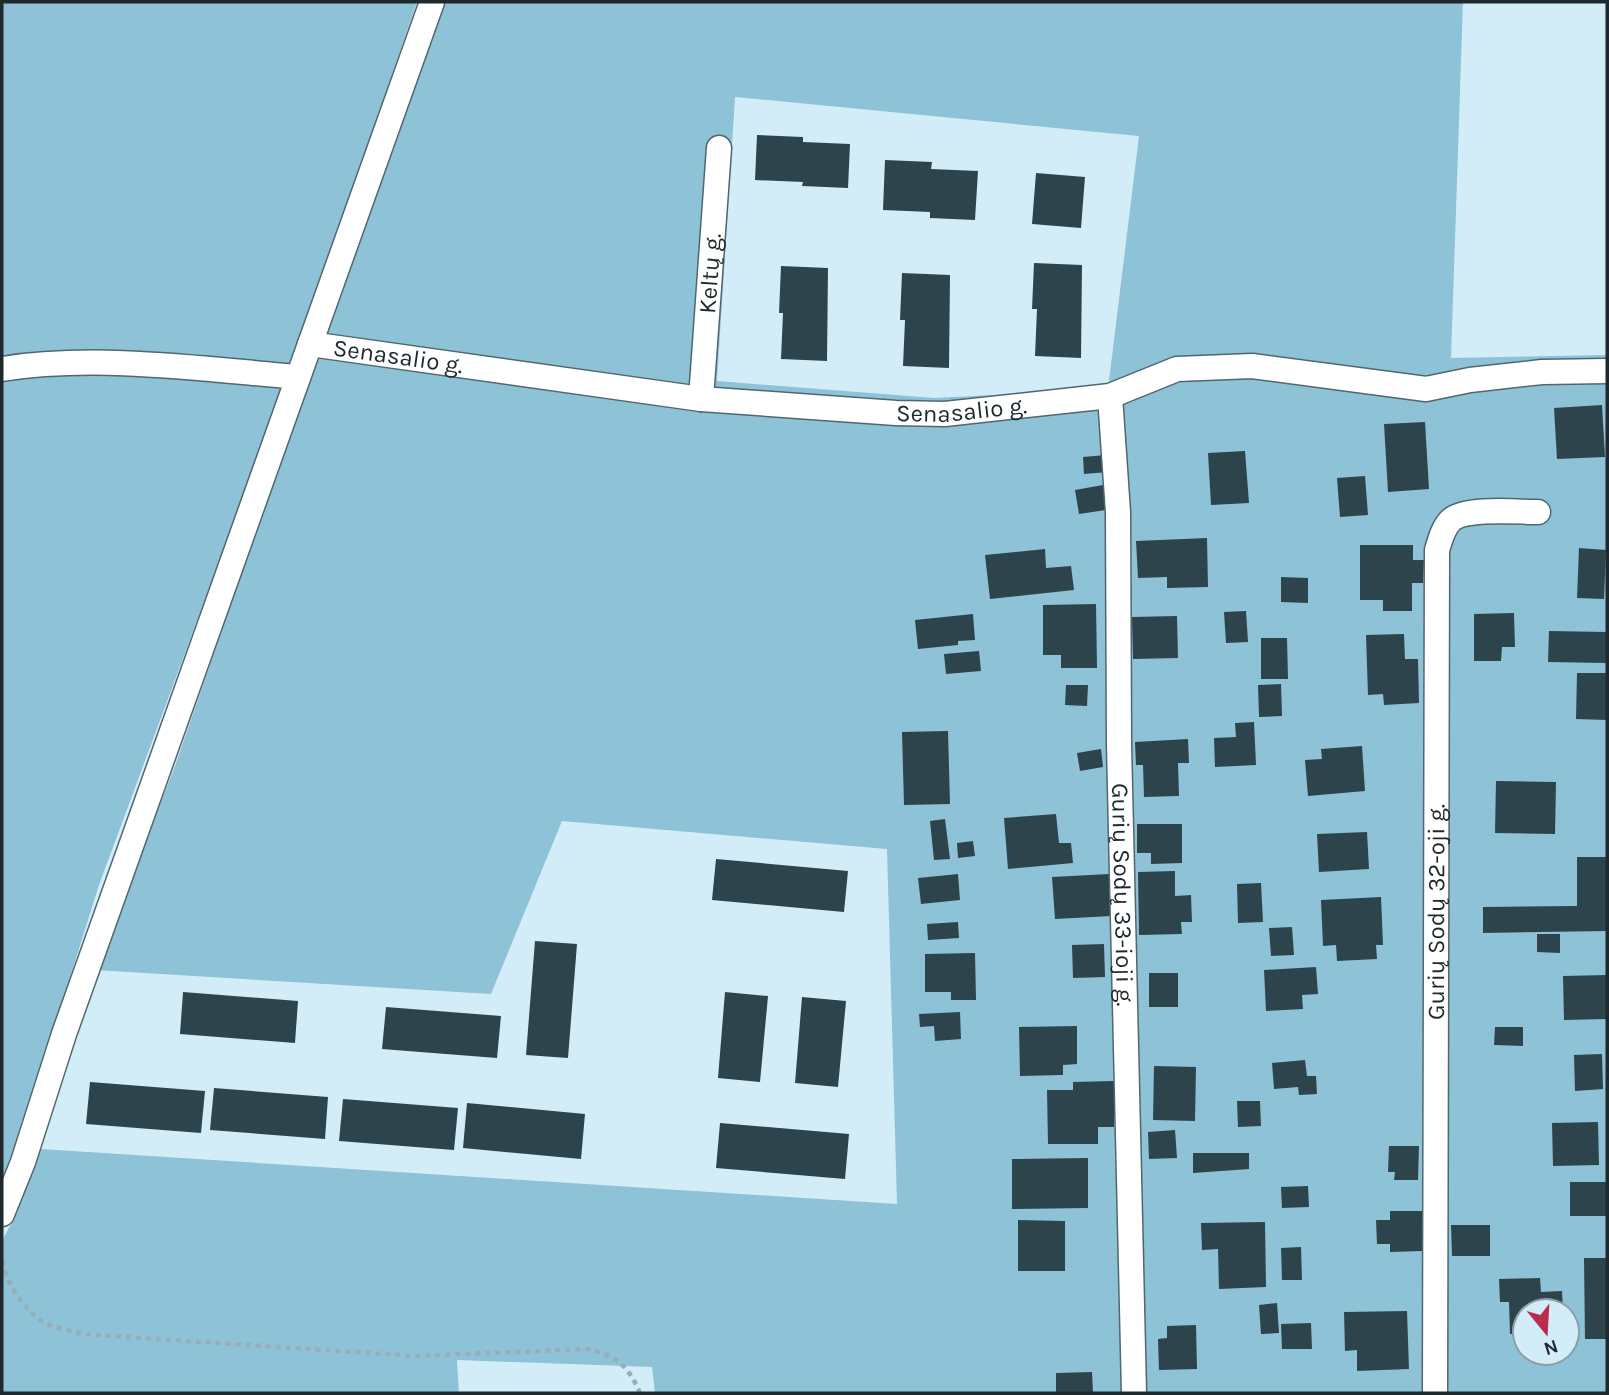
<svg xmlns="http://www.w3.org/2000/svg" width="1609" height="1395" font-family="Karla,sans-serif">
<rect width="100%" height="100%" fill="#d3edf8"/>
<g fill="#8ec2d6" fill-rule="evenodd">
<path d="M2 2H417L291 367 99 885 22 1130 2 1178Z"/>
<path d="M444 2H1463L1451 358 1607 355V1393H655L652 1367 457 1360 459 1393H2V1241L13 1220 41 1149 897 1204 887 849 562 821 491 994 95 970 175 766 331 316ZM735 97 1139 136 1108 389 934 398 717 381ZM1525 1311H1567V1353H1525Z"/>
</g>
<g fill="#2e444d">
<path d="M757 135 803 137V142L850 144 848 188 802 186 803 182 755 180Z"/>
<path d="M885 160 932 162 931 169 978 171 975 220 930 218V212L883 210Z"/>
<path d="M1036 173 1085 177 1081 228 1032 224Z"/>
<path d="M1034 263 1082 265 1081 358 1035 356 1037 309H1032Z"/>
<path d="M781 266 828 268 827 361 781 359 783 313H779Z"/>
<path d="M902 273 950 275 949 368 903 366 905 320H900Z"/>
<path d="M1602 405 1605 457 1557 459 1554 408Z"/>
<path d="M1425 422 1429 489 1388 492 1384 424Z"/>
<path d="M1245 451 1249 503 1211 505 1208 453Z"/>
<path d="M1106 455 1108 472 1084 474 1083 457Z"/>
<path d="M1365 476 1368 515 1340 517 1337 478Z"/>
<path d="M1103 485 1106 510 1079 514 1075 490Z"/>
<path d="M1207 538 1208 587 1167 588V577L1138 578 1136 541Z"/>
<path d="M1360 545H1413V560H1424L1423 583H1412V611H1383V600H1360Z"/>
<path d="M1579 548 1606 550 1604 599 1577 598Z"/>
<path d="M1045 549 1046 568 1071 566 1074 590 990 599 985 555Z"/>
<path d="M1281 577 1308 578V603L1281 602Z"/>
<path d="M1096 604 1097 668H1061V655H1043V605Z"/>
<path d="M1246 611 1248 642 1226 643 1224 612Z"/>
<path d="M1514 613 1515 647H1502L1501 661H1474V614Z"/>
<path d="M973 614 975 640 958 641V645L918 649 915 620Z"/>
<path d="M1177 616 1178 658 1133 659 1132 617Z"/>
<path d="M1549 631 1607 632V663L1548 662Z"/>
<path d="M1404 634 1405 659H1418L1419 703 1384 705 1383 694 1368 695 1366 635Z"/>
<path d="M1261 638H1287L1288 679H1261Z"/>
<path d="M979 651 981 671 946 674 944 654Z"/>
<path d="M1577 673H1607V720L1576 719Z"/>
<path d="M1281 684 1282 716 1259 717 1258 685Z"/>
<path d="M1066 685H1088L1087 706 1065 705Z"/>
<path d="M1254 722 1256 765 1215 767 1214 738 1236 737 1235 723Z"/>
<path d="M948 731 950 804 904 805 902 732Z"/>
<path d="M1188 739 1189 763H1178L1179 796 1144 797 1143 765H1136L1135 742Z"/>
<path d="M1362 746 1365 791 1308 796 1305 760 1322 759 1321 749Z"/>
<path d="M1101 749 1103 767 1080 771 1077 753Z"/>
<path d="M1496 781 1556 782 1555 834 1495 833Z"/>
<path d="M1056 814 1059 843H1071L1073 863 1008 869 1004 818Z"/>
<path d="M945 819 950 859 934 860 930 821Z"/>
<path d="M1137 824H1182V863L1151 864V853H1137Z"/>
<path d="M1367 832 1369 869 1319 872 1317 834Z"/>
<path d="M973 841 975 856 958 858 957 843Z"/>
<path d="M1577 857H1607V931L1483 933V907L1577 906Z"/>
<path d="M716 859 848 871 844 912 712 900Z"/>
<path d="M1175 871V896L1191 895 1192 922H1181L1182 934 1139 935 1138 872Z"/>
<path d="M958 874 960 900 921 904 918 878Z"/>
<path d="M1109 874 1112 916 1055 919 1052 877Z"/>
<path d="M1261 883 1263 922 1238 923 1237 884Z"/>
<path d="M1381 897 1383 945H1376L1377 959 1337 961 1336 945 1323 946 1321 900Z"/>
<path d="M958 922 959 938 928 940 927 924Z"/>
<path d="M1292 927 1294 955 1271 956 1269 928Z"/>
<path d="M1537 934H1560V953L1537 952Z"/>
<path d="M535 941 577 944 568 1058 526 1055Z"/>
<path d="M1104 944 1105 977 1073 978 1072 945Z"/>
<path d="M975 953 976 1000H951V992H925V954Z"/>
<path d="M1316 967 1318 994 1302 995 1303 1009 1266 1011 1264 970Z"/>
<rect x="1149" y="973" width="29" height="34"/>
<path d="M1607 975V1019L1564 1020 1563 976Z"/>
<path d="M183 992 298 1001 295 1043 180 1034Z"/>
<path d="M725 992 768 996 760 1082 718 1078Z"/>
<path d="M802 997 846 1001 838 1087 795 1083Z"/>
<path d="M386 1007 501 1016 497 1058 382 1049Z"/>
<path d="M960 1012 961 1039 935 1041 934 1026 920 1027 919 1014Z"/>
<path d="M1077 1026V1064L1063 1065V1075L1020 1076 1019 1027Z"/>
<path d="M1495 1027H1523V1046L1494 1045Z"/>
<path d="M1602 1054 1603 1089 1575 1091 1574 1055Z"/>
<path d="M1305 1060 1307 1076H1316L1317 1094 1299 1095 1298 1087 1274 1089 1272 1063Z"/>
<path d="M1154 1066 1196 1067 1195 1121 1153 1120Z"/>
<path d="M1114 1081V1127H1098V1144H1048L1047 1090H1073V1082Z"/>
<path d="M90 1082 205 1091 201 1133 86 1124Z"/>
<path d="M214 1088 328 1097 325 1139 210 1130Z"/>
<path d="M343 1099 458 1108 454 1150 339 1141Z"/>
<path d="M1237 1101H1260L1261 1126 1238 1127Z"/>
<path d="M467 1103 585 1114 581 1159 463 1148Z"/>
<path d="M1598 1122 1599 1165 1553 1166 1552 1123Z"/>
<path d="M720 1123 849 1134 845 1179 716 1168Z"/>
<path d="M1175 1130 1177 1158 1149 1159 1148 1132Z"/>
<path d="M1389 1146H1419L1418 1180H1394L1395 1172H1388Z"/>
<path d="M1193 1153H1249V1169L1193 1173Z"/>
<path d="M1088 1158V1208L1012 1209V1159Z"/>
<rect x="1570" y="1182" width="36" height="34"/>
<path d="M1308 1186 1309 1207 1282 1208 1281 1187Z"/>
<path d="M1390 1211H1422V1251L1390 1252V1244H1377L1376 1220H1390Z"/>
<path d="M1018 1220 1065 1221V1271H1018Z"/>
<path d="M1265 1222 1266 1287 1219 1289 1218 1249 1202 1250 1201 1223Z"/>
<path d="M1451 1225H1490V1256H1452Z"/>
<path d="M1301 1247 1302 1280H1282L1281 1248Z"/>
<path d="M1584 1258H1607V1339H1585Z"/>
<path d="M1540 1278 1541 1292 1562 1291 1563 1311H1525V1334H1510L1509 1302H1500L1499 1279Z"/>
<path d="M1277 1303 1279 1333 1261 1334 1259 1305Z"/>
<path d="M1407 1311 1409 1369 1357 1371V1350L1345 1351 1344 1312Z"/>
<path d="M1311 1323 1312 1349H1282L1281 1324Z"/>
<path d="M1196 1325 1197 1369 1159 1370 1158 1339 1167 1338V1326Z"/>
<path d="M1092 1372 1093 1393H1056V1373Z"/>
</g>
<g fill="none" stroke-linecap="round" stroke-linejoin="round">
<defs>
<g id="minor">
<path id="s1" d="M310 344 701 399 896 413 945 414 1110 396 1177 369 1252 366 1426 389 1470 380 1542 372 1607 371"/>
<path d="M2 369C95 354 203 369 298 377"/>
<path id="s2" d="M1110 396 1118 512 1119 744 1134 1393"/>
<path id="s3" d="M701 399 719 148"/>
<path d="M2 1214 23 1162 64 1034 432 2"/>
<path id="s4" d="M1435 1393 1437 550C1440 540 1443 528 1451 520 1466 507 1518 512 1538 512"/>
</g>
</defs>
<use href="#minor" stroke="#506770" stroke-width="27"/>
<path stroke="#98adb6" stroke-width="4.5" stroke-dasharray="5 5" stroke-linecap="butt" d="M2 1261C8 1286 23 1309 45 1323 55 1329 71 1330 82 1334L414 1356 589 1349C618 1358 627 1364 640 1393"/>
<use href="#minor" stroke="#fff" stroke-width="24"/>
</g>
<g text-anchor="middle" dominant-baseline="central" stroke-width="7" stroke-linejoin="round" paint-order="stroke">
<g font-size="24" fill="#1f292d" stroke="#d3edf8">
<text stroke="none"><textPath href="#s3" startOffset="126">Keltų g.</textPath></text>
<text stroke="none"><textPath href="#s1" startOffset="89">Senasalio g.</textPath></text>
<text stroke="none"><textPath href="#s1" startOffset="656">Senasalio g.</textPath></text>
<text stroke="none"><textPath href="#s2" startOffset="499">Gurių Sodų 33-ioji g.</textPath></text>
<text stroke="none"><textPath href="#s4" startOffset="481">Gurių Sodų 32-oji g.</textPath></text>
</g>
</g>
<rect width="1609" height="1395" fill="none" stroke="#1f292d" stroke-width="7"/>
<g transform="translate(1546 1332) rotate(162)"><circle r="33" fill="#d3edf8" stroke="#8b9fa7" stroke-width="2"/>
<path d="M0-5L12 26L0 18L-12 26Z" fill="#bb2b4c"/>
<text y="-10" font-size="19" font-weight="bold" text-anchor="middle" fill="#1f292d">N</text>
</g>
</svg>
